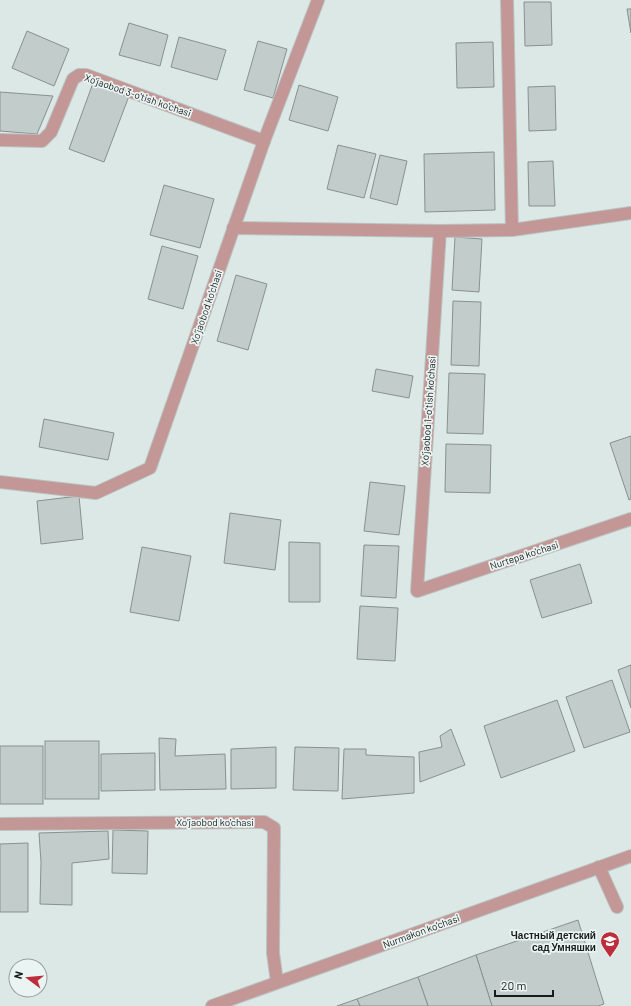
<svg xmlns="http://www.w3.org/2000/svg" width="631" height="1006" font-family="Barlow,sans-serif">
<rect width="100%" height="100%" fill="#dce8e6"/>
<g fill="#c2cdcb" stroke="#87918f">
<path d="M524 2H551L552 45 525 46Z"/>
<path d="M627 9H631V33Z"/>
<path d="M129 23 168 35 160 66 119 55Z"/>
<path d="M27 31 69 49 54 86 12 68Z"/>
<path d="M179 37 226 50 217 80 171 67Z"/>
<path d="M258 41 287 49 273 98 244 90Z"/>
<path d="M493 42 494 87 457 88 456 43Z"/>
<path d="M93 83 129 96 104 162 69 149Z"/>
<path d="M299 85 338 97 328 131 289 120Z"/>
<path d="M555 86 556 130 529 131 528 87Z"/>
<path d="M0 92 53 96 37 134 0 131Z"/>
<path d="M338 145 376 154 364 198 327 189Z"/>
<path d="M494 152 495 210 425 212 424 154Z"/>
<path d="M380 155 407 161 397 205 370 198Z"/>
<path d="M553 161 555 206H529L528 162Z"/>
<path d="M164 185 214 199 200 248 150 235Z"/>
<path d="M455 237 482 239 479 292 452 290Z"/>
<path d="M162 246 198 256 183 309 148 299Z"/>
<path d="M236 275 267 284 248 350 217 341Z"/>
<path d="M453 301 481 302 479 366 451 365Z"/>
<path d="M376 369 413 376 409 398 372 391Z"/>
<path d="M449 373 485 374 483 434 447 433Z"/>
<path d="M44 419 114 433 108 460 39 447Z"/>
<path d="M631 436V499L629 500 610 443Z"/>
<path d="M446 444 491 445 490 493 445 492Z"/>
<path d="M370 482 405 486 399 535 364 531Z"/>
<path d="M79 496 83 539 41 544 37 501Z"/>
<path d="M230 513 281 520 275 570 224 563Z"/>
<path d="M289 542 320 543V602H289Z"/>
<path d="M364 545 399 546 396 598 361 596Z"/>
<path d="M142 547 191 556 179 621 130 612Z"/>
<path d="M580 564 592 603 542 618 530 580Z"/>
<path d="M360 606 398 608 395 661 357 659Z"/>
<path d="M631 665V708L618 670Z"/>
<path d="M612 680 630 732 584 748 566 697Z"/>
<path d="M557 700 575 751 501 778 484 726Z"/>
<path d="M451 729 465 765 420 782 419 752 442 747 440 736Z"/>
<path d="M159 738 176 739 175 756 225 754 226 789 160 790Z"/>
<rect x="45" y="741" width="54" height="58"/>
<rect x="0" y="746" width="43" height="58"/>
<path d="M276 747V788L231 789V749Z"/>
<path d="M295 747 339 748 338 791 293 790Z"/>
<path d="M344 749H366V755L414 757V793L342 799Z"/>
<path d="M155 753V790L101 791V754Z"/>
<path d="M113 830 148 831 147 874 112 873Z"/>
<path d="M108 831 109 859 72 863V905L40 904 41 862 39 833Z"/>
<path d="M28 843V912H0V844Z"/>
<path d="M578 920 604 1004 598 1006H492L476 955Z"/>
<path d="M476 955 492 1006H428L418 977Z"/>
<path d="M418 977 428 1006H360L357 999Z"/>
<path d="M357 999 360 1006H337Z"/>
</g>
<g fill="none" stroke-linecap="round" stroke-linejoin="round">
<defs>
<g id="service">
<path d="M507 0 512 230"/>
<path d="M599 867 617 907"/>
</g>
<g id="minor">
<path d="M0 140 42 141 51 132 73 79 79 75H86L264 141"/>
<path d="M233 228 440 231 512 230 631 213"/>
<path d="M440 231 417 591 631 519"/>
<path d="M0 482 96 493 150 468 264 141 318 0"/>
<path d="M0 824 264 822 274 828 273 953 277 982"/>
<path d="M212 1006 631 856"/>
</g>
</defs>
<use href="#service" stroke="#b9c3c2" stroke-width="14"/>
<use href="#minor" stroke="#b9c3c2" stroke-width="14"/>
<use href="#service" stroke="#c39795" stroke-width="12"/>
<use href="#minor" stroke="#c39795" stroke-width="12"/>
</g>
<defs>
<symbol id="school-pin" viewBox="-11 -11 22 30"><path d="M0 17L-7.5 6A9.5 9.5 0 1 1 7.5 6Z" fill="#bd2d3b" stroke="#eaf5f3"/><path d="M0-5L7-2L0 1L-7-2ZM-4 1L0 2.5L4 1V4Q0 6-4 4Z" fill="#fff"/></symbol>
</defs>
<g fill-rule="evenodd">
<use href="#school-pin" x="599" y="930" width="22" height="30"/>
</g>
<g text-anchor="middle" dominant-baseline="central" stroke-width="3.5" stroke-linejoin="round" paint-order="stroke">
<g font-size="10" fill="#181c1c" stroke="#eaf5f3">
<text transform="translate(138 95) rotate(19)">Xo'jaobod 3-o'tish ko'chasi</text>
<text transform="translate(206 307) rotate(-71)">Xo'jaobod ko'chasi</text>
<text transform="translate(428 411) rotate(-86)">Xo'jaobod 1-o'tish ko'chasi</text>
<text transform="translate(524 555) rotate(-18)">Nurtepa ko'chasi</text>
<text x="215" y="822">Xo'jaobod ko'chasi</text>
<text transform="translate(421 931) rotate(-20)">Nurmakon ko'chasi</text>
</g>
<g font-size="10" font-weight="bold" fill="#181c1c" stroke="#eaf5f3" text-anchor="end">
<text x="596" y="935">Частный детский<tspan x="596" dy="12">сад Умняшки</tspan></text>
</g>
</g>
<g transform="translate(28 978) rotate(286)"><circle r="19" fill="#eaf5f3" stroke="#969e9d"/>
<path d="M0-3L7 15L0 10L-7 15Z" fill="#bd2d3b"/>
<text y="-6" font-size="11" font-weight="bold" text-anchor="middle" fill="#181c1c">N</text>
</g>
<path d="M495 990v6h58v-6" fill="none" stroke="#181c1c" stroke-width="2"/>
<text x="501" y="990" font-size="12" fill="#181c1c" stroke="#eaf5f3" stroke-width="3" paint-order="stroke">20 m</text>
</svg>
